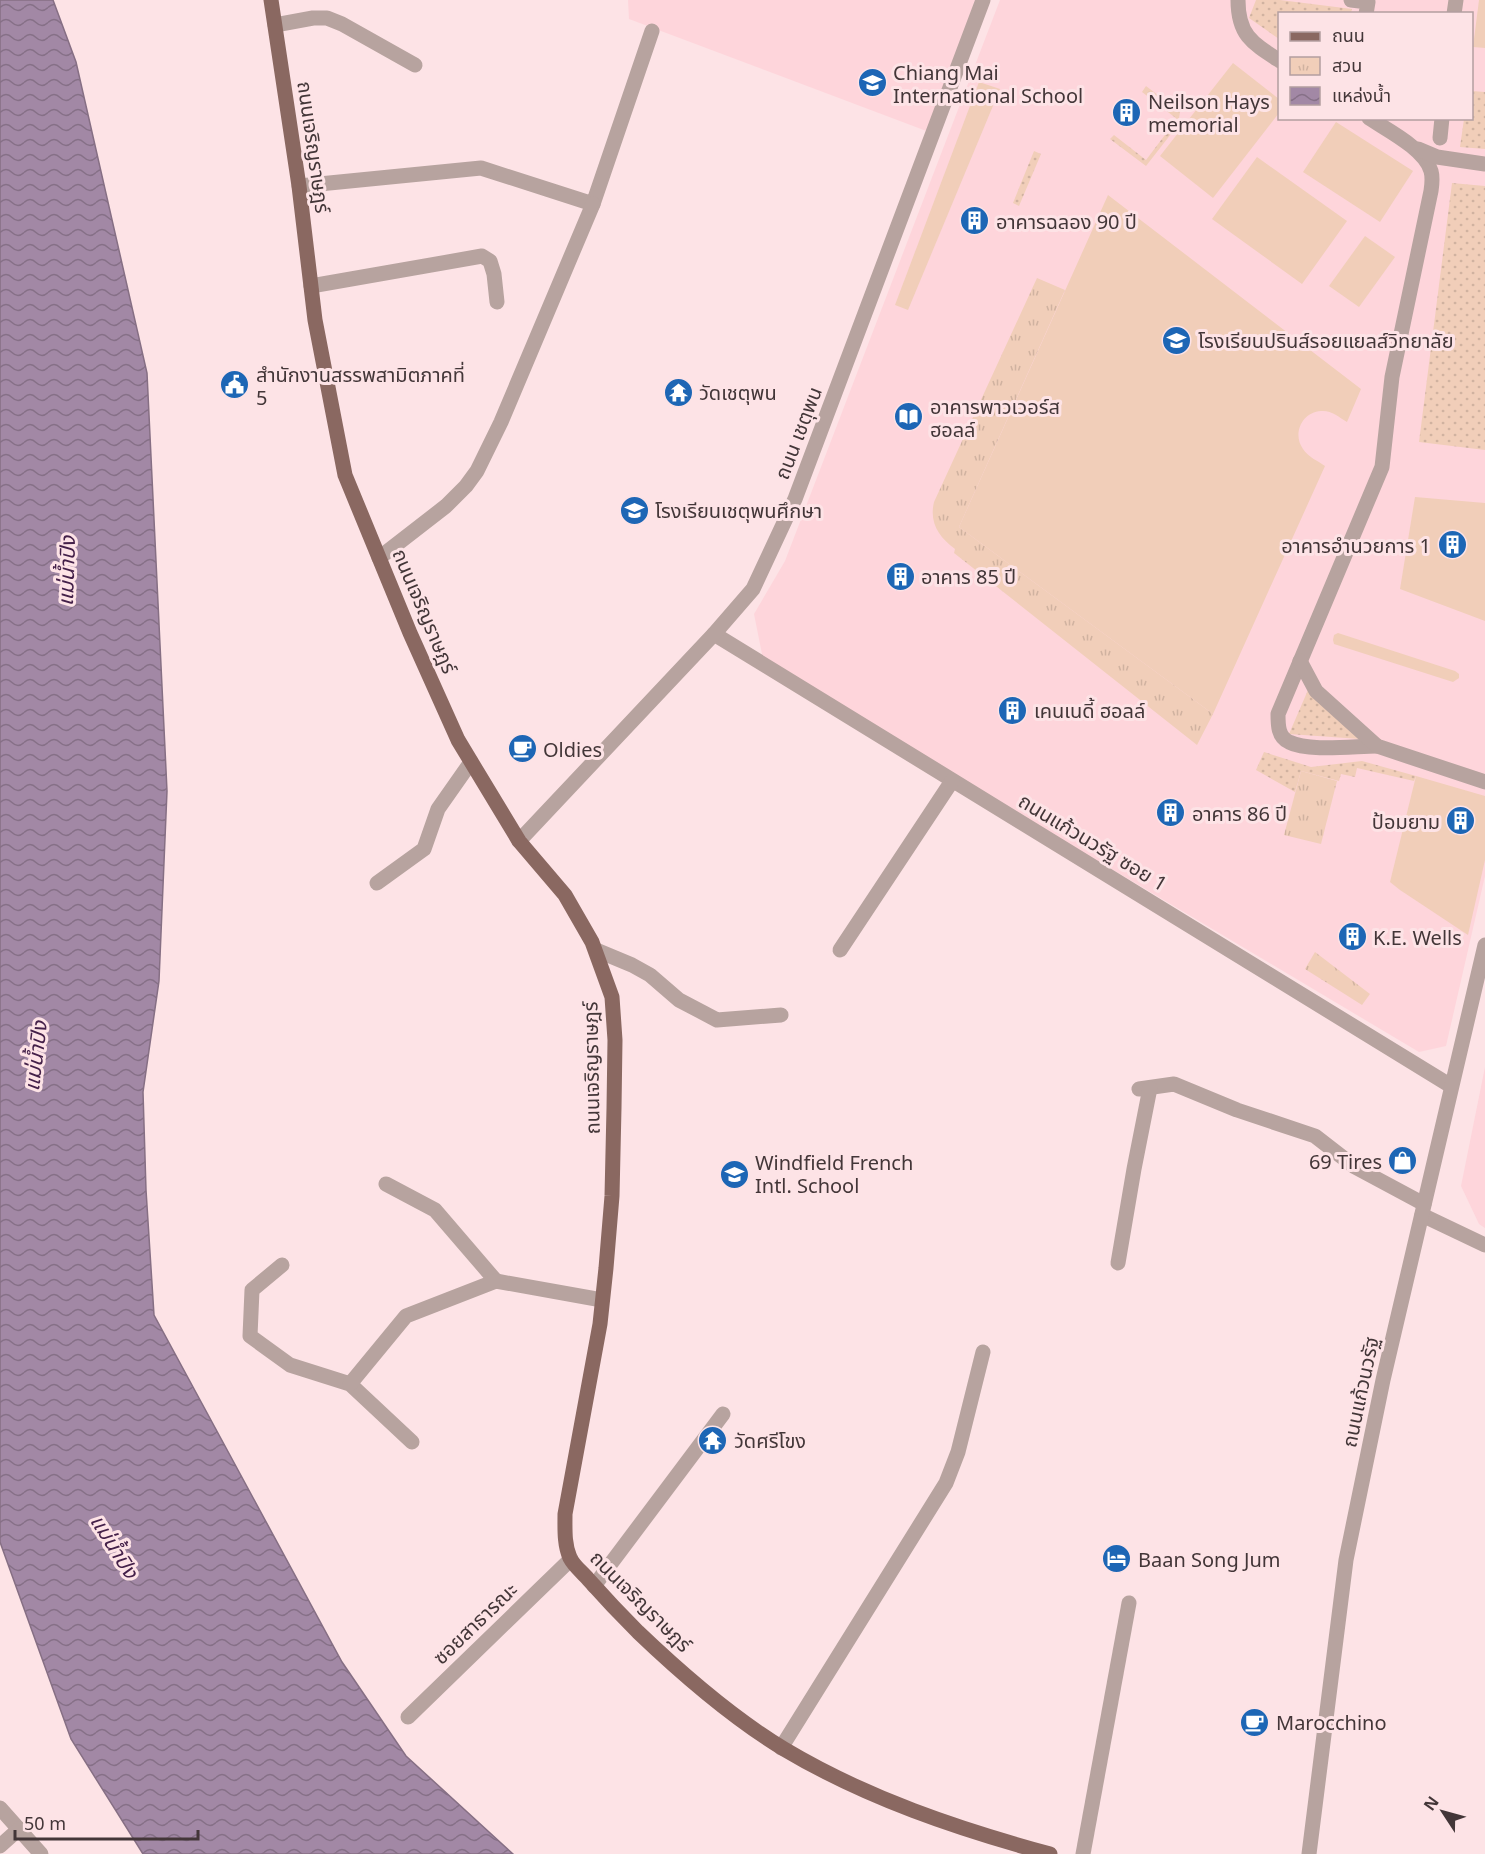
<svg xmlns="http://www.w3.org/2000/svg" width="1485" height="1854" font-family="'Noto Sans','Noto Sans Thai',sans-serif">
<defs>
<pattern id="park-tufts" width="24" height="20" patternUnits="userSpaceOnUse" patternTransform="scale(1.5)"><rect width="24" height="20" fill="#f1ceb9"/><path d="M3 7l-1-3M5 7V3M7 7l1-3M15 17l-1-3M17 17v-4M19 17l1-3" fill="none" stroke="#d0b2a0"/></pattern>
<pattern id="garden-dots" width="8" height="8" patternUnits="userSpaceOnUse" patternTransform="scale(1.5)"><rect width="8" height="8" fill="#f1ceb9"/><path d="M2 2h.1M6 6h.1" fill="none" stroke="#d0b2a0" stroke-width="1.8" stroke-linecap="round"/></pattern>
<pattern id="water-waves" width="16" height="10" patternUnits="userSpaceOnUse" patternTransform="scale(1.5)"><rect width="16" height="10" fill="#a288a5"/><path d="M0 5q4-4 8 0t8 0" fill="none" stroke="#867087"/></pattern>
</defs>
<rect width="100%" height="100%" fill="#fde3e6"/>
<g fill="#fed5db" fill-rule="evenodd">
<path d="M628 0H975L929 132 629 19Z"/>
<path d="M1000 0H1485V876L1446 1046 1419 1052 1120 874 992 801 763 659 754 614 785 561ZM1280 14H1472V118H1280Z"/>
<path d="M1485 1067V1228L1479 1224 1461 1186Z"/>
</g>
<g fill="#f1ceb9">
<path d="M1479 0H1485V48L1473 47Z"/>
<path d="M1233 63 1279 99V113L1213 198 1160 156Z"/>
<path d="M979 82 1000 89 908 310 895 305Z"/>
<path d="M1336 122 1413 171 1380 222 1303 172Z"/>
<path d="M1257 157 1347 221 1302 284 1212 219Z"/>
<path d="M1108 195 1361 389 1347 422C1339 417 1331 410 1321 411 1302 412 1292 434 1303 449 1308 457 1318 461 1325 466L1213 714 959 527Z"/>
<path d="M1365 236 1395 257 1359 307 1329 286Z"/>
<path d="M1415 497 1485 503V621L1400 589Z"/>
<path d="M1338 633 1455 671 1459 674V678L1453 682 1334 644 1333 640 1334 635Z"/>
<path d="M1416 776 1485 796V860L1468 935 1400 890 1390 882Z"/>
</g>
<g fill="url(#park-tufts)">
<path d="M1037 278 1065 290 959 527 1213 714 1197 745 954 553 955 549C939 537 929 523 934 502Z"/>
<path d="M1301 771 1337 781 1321 844 1284 835Z"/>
<path d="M1315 952 1370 994 1362 1005 1305 969Z"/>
</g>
<g fill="url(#garden-dots)">
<path d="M1256 0H1280L1352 9 1351 13 1280 14 1279 39 1249 18Z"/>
<path d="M1146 86 1180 112 1178 125 1146 166 1110 139 1114 135 1146 160 1177 119 1142 92Z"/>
<path d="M1472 91 1485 92V149L1460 147 1464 119 1472 118Z"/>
<path d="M1034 151 1041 154 1019 206 1013 203Z"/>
<path d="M1452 183 1485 186V450L1419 442Z"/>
<path d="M1308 690 1360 739 1289 734Z"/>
<path d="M1264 752 1311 767 1362 761 1416 776 1414 781 1357 768 1355 777 1341 774 1339 781 1301 771 1295 792 1256 770Z"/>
</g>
<path fill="url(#water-waves)" stroke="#866f84" stroke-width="1.5" d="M0 0H53L76 62 147 373 167 791 159 981 143 1092 146 1190 154 1315 342 1662 406 1756 513 1854H143L71 1739 0 1542Z"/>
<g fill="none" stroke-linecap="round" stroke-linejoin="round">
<g stroke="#b7a39f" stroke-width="15">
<path d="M1238 0C1238 35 1252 43 1280 61"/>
<path d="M1351 0 1368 2 1366 14"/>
<path d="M1454 14 1456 0"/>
<path d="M275 25 313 18H327L342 24 415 65"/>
<path d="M1369 118C1387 130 1425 149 1431 171 1433 178 1432 184 1431 191L1392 377 1382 467 1278 714C1278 725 1278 737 1289 742 1308 752 1355 746 1377 746"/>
<path d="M1440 138 1442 118"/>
<path d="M1418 149 1437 157 1485 164"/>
<path d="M299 186 481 168 593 204 652 31"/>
<path d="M311 286 482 256 490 261 494 274 497 302"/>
<path d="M379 558 446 506 466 486 477 471 501 422 593 204"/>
<path d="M714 634 1451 1086"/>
<path d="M1300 661 1316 691 1377 746 1485 782"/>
<path d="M519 841 714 634 753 589 795 499 983 0"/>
<path d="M377 883 424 849 438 809 471 762"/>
<path d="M596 950 632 965 650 975 679 1000 717 1020 781 1015"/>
<path d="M840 950 952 781"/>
<path d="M1139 1089 1174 1084 1237 1110 1315 1136 1355 1167 1424 1204"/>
<path d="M386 1184 435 1210 496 1281"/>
<path d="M1422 1215 1485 1245"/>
<path d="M1118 1263 1134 1169 1150 1088"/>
<path d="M282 1265 252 1290 250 1336 290 1365 350 1384 412 1442"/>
<path d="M350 1384 406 1316 496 1281 602 1300"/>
<path d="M594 1586 723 1414"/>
<path d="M408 1717 571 1559"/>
<path d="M781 1748 946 1483 958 1452 983 1352"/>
<path d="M0 1808 41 1854"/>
<path d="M0 1846 19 1829"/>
<path d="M1083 1854 1129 1603"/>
<path d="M1309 1854 1346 1560 1383 1380 1485 945"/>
</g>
<path stroke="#8a6861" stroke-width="15" d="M271 0 299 186 315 320 345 475 410 633 458 740 519 841 565 895 592 942 612 997 615 1040 614 1108 612 1196 606 1268 600 1324 565 1514C565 1529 564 1544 570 1558 574 1566 583 1573 588 1579 604 1597 621 1615 638 1632 683 1675 731 1717 784 1749 866 1798 958 1829 1050 1854"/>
</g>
<defs>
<symbol id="school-disc" viewBox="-11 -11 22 22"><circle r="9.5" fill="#1d66b5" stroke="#fde3e6"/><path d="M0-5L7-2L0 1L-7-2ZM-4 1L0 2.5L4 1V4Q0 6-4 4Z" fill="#fff"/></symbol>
<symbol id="building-disc" viewBox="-11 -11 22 22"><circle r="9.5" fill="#1d66b5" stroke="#fde3e6"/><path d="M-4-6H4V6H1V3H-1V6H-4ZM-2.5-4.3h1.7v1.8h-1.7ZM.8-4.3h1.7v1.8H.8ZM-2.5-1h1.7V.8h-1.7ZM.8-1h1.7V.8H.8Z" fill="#fff"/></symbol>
<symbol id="civic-disc" viewBox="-11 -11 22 22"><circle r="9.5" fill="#1d66b5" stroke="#fde3e6"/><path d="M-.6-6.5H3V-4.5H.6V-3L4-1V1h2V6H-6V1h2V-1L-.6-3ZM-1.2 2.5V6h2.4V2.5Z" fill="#fff"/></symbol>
<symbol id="temple-disc" viewBox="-11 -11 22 22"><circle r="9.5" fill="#1d66b5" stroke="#fde3e6"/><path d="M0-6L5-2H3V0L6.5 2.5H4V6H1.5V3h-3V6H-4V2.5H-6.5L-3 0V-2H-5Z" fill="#fff"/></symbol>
<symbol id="library-disc" viewBox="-11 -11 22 22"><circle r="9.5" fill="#1d66b5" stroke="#fde3e6"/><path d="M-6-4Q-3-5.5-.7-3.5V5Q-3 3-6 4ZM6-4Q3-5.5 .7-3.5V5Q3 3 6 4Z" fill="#fff"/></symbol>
<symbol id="cafe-disc" viewBox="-11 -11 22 22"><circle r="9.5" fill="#1d66b5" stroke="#fde3e6"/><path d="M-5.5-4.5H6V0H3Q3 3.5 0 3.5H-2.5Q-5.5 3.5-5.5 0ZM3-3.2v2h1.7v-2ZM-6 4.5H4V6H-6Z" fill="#fff"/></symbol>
<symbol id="shop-disc" viewBox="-11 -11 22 22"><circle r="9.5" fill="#1d66b5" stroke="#fde3e6"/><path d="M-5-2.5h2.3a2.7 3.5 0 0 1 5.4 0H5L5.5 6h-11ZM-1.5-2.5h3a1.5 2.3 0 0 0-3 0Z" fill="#fff"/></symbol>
<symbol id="hotel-disc" viewBox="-11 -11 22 22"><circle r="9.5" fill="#1d66b5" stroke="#fde3e6"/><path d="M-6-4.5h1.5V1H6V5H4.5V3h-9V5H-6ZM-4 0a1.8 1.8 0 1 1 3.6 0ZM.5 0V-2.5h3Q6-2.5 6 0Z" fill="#fff"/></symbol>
</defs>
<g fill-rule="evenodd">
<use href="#school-disc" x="856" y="66" width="33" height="33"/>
<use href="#building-disc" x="1110" y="96" width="33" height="33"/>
<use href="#building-disc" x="958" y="204" width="33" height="33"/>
<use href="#school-disc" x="1160" y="324" width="33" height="33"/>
<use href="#civic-disc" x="218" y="368" width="33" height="33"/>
<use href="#temple-disc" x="662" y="376" width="33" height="33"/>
<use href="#library-disc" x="892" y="400" width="33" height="33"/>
<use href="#school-disc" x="618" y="494" width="33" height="33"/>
<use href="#building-disc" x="1436" y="528" width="33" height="33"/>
<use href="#building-disc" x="884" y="560" width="33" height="33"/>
<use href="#building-disc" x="996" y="694" width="33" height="33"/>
<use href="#cafe-disc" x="506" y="732" width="33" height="33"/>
<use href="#building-disc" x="1154" y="796" width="33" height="33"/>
<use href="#building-disc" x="1444" y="804" width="33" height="33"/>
<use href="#building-disc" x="1336" y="920" width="33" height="33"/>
<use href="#shop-disc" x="1386" y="1144" width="33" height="33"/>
<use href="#school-disc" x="718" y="1158" width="33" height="33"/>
<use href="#temple-disc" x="696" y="1424" width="33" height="33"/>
<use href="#hotel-disc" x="1100" y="1542" width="33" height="33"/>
<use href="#cafe-disc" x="1238" y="1706" width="33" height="33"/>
</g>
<g text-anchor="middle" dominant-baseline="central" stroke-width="6" stroke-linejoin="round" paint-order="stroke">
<g font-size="20" fill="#433638" stroke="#fde3e6" text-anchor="start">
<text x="893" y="72">Chiang Mai<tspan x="893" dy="23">International School</tspan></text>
<text x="1148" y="101">Neilson Hays<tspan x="1148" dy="23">memorial</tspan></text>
<text x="996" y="221">อาคารฉลอง 90 ปี</text>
<text x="1198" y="340">โรงเรียนปรินส์รอยแยลส์วิทยาลัย</text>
<text x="256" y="374">สำนักงานสรรพสามิตภาคที่<tspan x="256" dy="23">5</tspan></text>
<text x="699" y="392">วัดเชตุพน</text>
<text x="930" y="406">อาคารพาวเวอร์ส<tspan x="930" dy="23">ฮอลล์</tspan></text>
<text x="655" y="510">โรงเรียนเชตุพนศึกษา</text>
<text x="1431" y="545" text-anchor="end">อาคารอำนวยการ 1</text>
<text x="921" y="576">อาคาร 85 ปี</text>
<text x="1034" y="710">เคนเนดี้ ฮอลล์</text>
<text x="543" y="749">Oldies</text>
<text x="1192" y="813">อาคาร 86 ปี</text>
<text x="1440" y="821" text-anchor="end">ป้อมยาม</text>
<text x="1373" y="937">K.E. Wells</text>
<text x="1382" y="1161" text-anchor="end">69 Tires</text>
<text x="755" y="1162">Windfield French<tspan x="755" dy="23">Intl. School</tspan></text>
<text x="734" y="1440">วัดศรีโขง</text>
<text x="1138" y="1559">Baan Song Jum</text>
<text x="1276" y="1722">Marocchino</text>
</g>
<g font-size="20" fill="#433638" stroke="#fde3e6">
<text transform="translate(314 147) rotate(82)">ถนนเจริญราษฎร์</text>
<text transform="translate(798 433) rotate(-69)">ถนน เชตุพน</text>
<text transform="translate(425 611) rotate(67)">ถนนเจริญราษฎร์</text>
<text transform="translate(1093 842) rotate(31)">ถนนแก้วนวรัฐ ซอย 1</text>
<text transform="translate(591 1068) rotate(-91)">ถนนเจริญราษฎร์</text>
<text transform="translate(1360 1392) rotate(-78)">ถนนแก้วนวรัฐ</text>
<text transform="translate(641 1601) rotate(45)">ถนนเจริญราษฎร์</text>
<text transform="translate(475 1623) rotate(-44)">ซอยสาธารณะ</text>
</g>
<g font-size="21" font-style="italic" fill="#442049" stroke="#fde3e6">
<text transform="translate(66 571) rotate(-88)">แม่น้ำปิง</text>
<text transform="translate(35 1056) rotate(-83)">แม่น้ำปิง</text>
<text transform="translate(115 1546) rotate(58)">แม่น้ำปิง</text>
</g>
</g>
<rect x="1278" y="12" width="195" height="108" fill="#fde3e6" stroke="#b39ea0" stroke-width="1.5"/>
<rect x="1290" y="32" width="30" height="9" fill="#8a6861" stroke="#b39ea0" stroke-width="1.5"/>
<text x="1332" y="42" font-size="18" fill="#433638">ถนน</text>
<rect x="1290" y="57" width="30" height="18" fill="url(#park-tufts)" stroke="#b39ea0" stroke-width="1.5"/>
<text x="1332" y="72" font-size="18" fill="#433638">สวน</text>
<rect x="1290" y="87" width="30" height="18" fill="url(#water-waves)" stroke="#b39ea0" stroke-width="1.5"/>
<text x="1332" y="102" font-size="18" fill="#433638">แหล่งน้ำ</text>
<g transform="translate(1443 1812) rotate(306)" stroke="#fde3e6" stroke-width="4.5" paint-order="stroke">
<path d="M0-4.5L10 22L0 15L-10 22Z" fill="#433638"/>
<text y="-9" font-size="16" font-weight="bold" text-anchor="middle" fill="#433638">N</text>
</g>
<path d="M15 1830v9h183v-9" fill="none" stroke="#433638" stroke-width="3"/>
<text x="24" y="1830" font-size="18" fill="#433638" stroke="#fde3e6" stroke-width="4.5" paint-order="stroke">50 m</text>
</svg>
